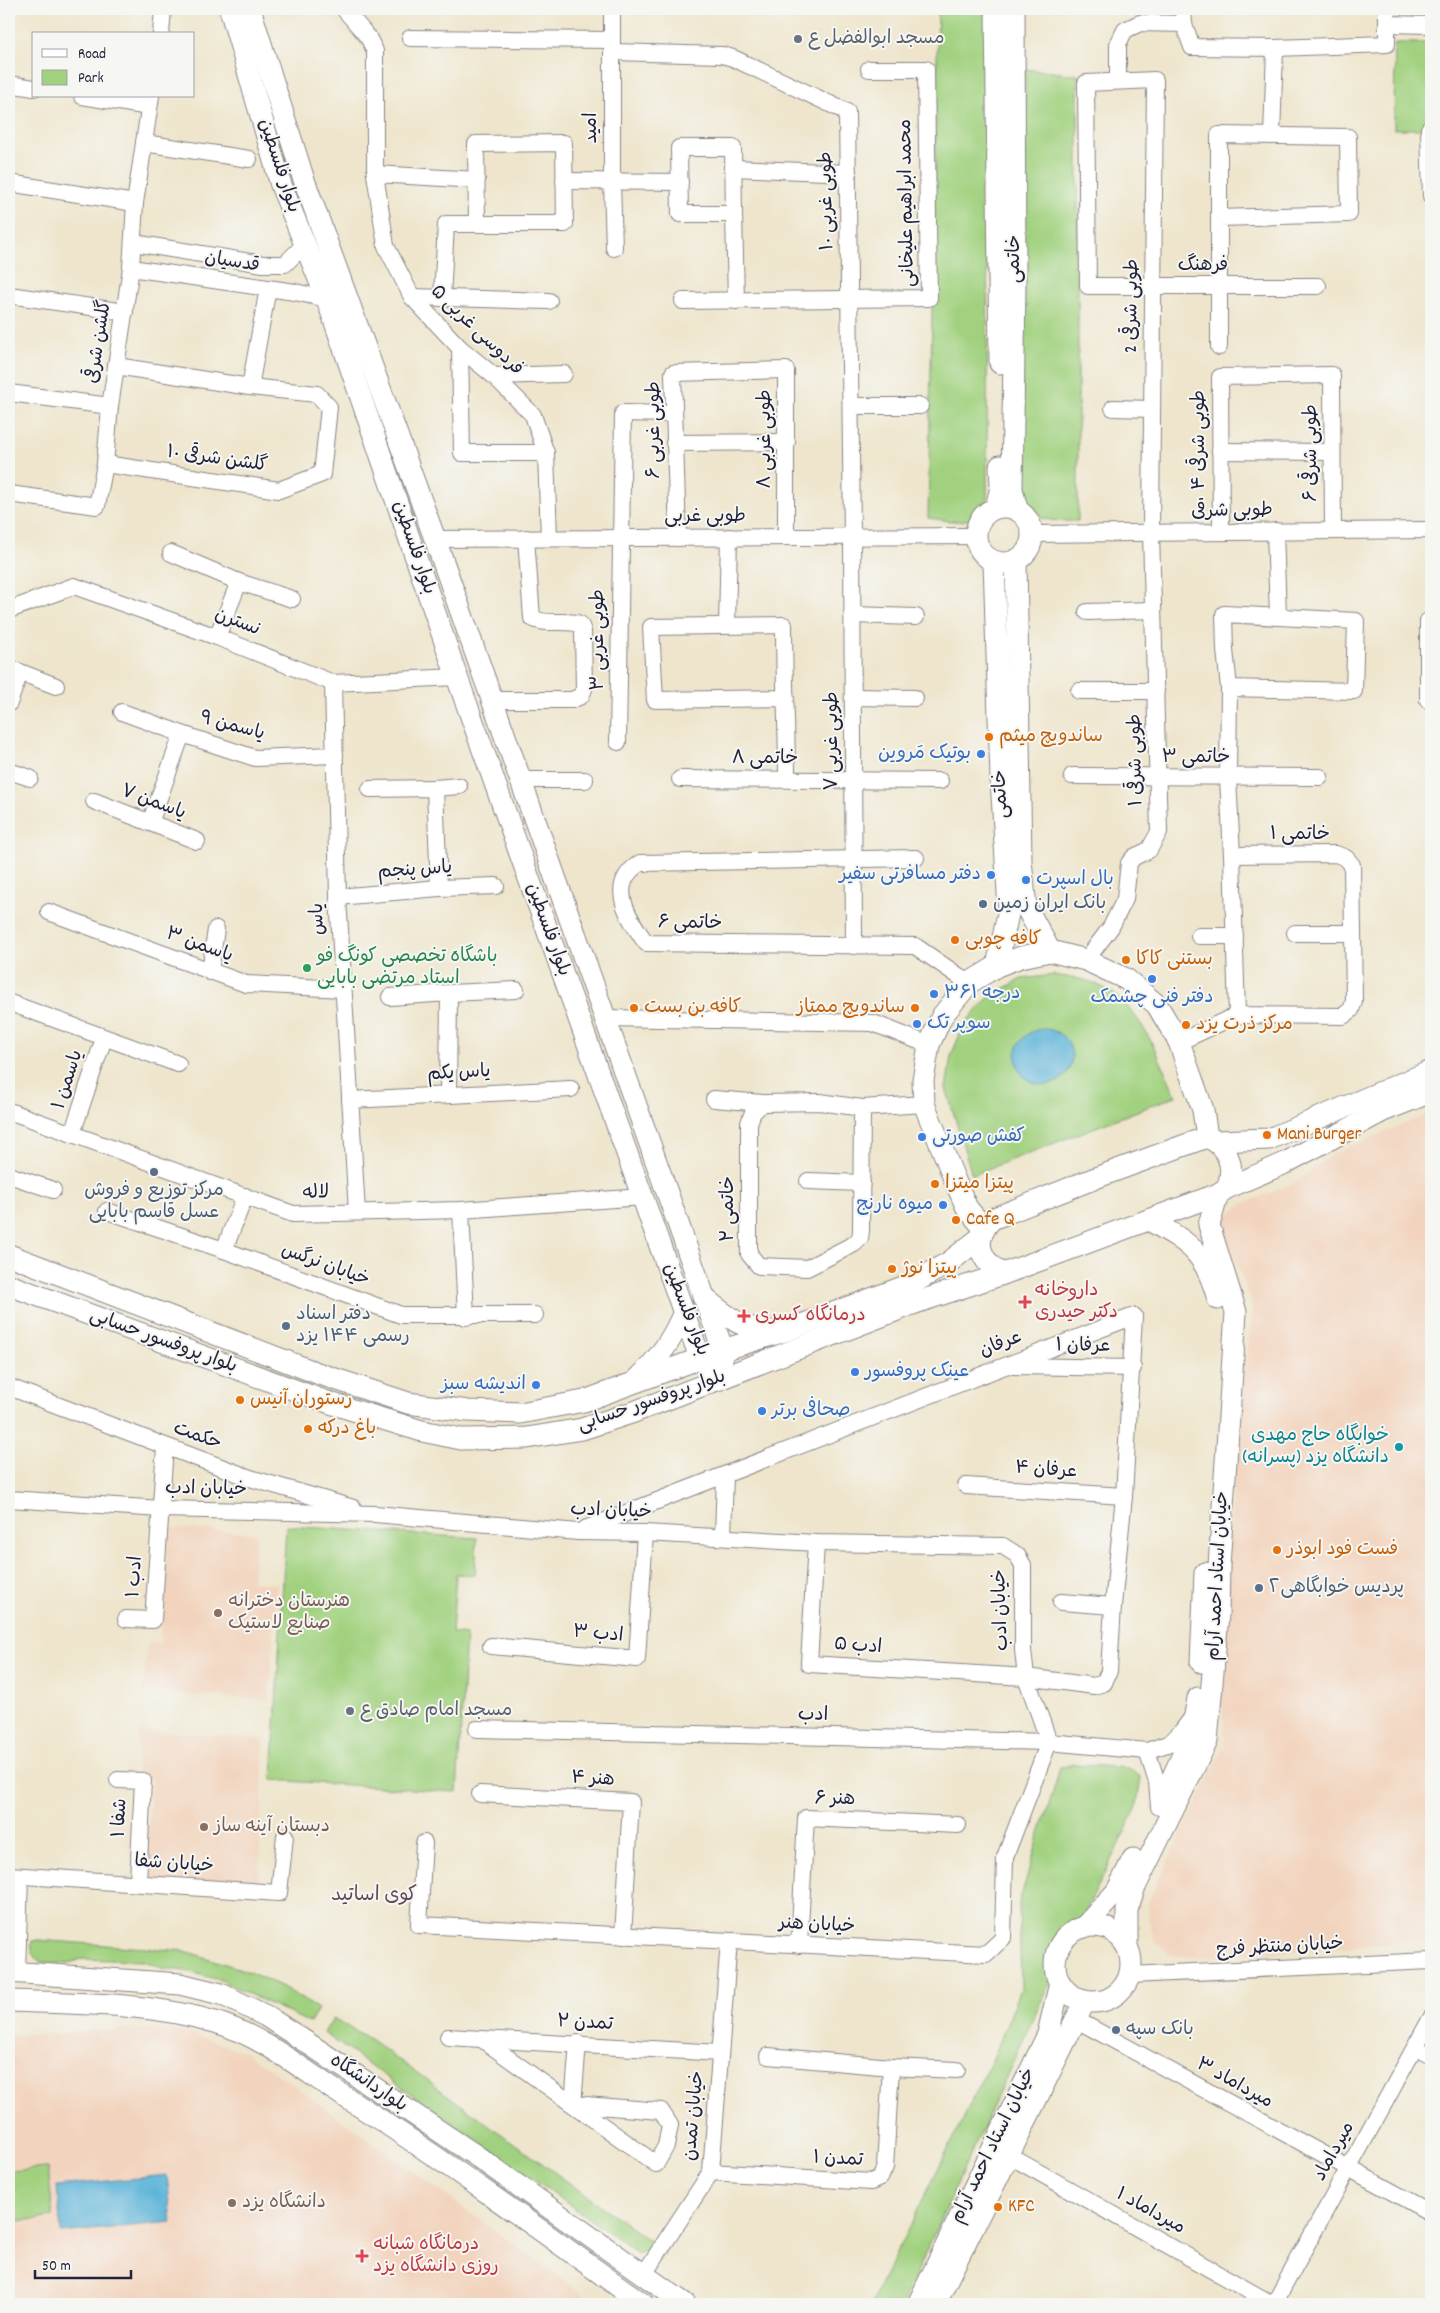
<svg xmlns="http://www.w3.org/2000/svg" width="1440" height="2313" font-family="Dekko,'Playpen Sans Arabic',sans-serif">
<rect width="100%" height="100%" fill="#f6f6f2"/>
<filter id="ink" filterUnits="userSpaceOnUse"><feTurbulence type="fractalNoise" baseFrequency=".02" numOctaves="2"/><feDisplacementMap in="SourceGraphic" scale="10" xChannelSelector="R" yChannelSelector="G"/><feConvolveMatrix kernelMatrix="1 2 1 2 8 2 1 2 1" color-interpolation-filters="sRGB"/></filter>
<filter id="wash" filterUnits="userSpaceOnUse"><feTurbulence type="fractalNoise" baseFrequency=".0096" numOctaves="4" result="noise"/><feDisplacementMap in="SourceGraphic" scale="20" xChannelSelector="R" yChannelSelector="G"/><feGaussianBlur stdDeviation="1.12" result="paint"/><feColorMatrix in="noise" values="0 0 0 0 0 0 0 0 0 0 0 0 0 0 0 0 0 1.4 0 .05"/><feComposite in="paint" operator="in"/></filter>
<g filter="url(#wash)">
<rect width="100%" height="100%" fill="#eee5cc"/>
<g fill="#f2d4be">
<path d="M1431 1113V1940L1201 1958 1171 1955 1154 1940 1149 1921 1148 1902 1225 1745 1221 1693 1236 1439 1252 1316 1251 1300 1225 1234 1226 1217 1244 1203 1296 1183 1332 1154Z"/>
<path d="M169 1528 256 1533 252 1582 277 1584 269 1700 143 1691 147 1643H160Z"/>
<path d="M139 1730 264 1739 259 1879 253 1885 152 1881 144 1874 152 1779 136 1778Z"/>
<path d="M132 2029H165L189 2033 242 2051 285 2079 596 2304H9V2036Z"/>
</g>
<g fill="#a1d17f" stroke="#627a5d">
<path d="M938 9H988L987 503C970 528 955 521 928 518Z"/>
<path d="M1395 43H1431V129H1394Z"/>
<path d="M1025 69 1078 75V521C1054 521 1031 523 1021 497Z"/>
<path d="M1054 975C1065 977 1077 978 1088 981 1139 997 1156 1053 1176 1096L972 1175 946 1088 951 1056 964 1024 988 998 1021 979Z"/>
<path d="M286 1526 477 1538 475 1575 456 1574 452 1633 466 1635 457 1792 272 1780Z"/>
<path d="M1074 1764 1128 1768 1141 1777 1136 1809 1034 2016 902 2304H871L994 2056 1021 1989 1019 1903 1060 1768Z"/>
<path d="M38 1940 185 1951 247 1971 283 1987 318 2009 310 2023 220 1980 186 1971 162 1968 144 1961 80 1959 67 1964 42 1962 38 1960 33 1953 31 1946 32 1941Z"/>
<path d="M333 2018 370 2039 648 2240 651 2247 648 2252 638 2253 324 2033Z"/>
<path d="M48 2168 53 2217 9 2222V2171Z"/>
</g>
<g fill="#5cb3d8" stroke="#3f6a8a">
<circle cx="1044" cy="1057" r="28"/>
<path d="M167 2175 172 2222 61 2233 57 2186Z"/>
</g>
</g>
<g filter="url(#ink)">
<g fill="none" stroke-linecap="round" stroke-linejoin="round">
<defs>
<g id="minor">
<path d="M344 9 368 37 375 51V174L386 246 412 297 460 348 494 376 533 415 546 453 549 538"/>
<path d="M612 9V182L614 248"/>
<path d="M1183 9 1184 24 1192 47 1275 48 1387 44V9"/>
<path d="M1387 24 1431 25"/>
<path d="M161 34 163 9"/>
<path d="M410 38 612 40"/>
<path d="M612 52 722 55 733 58 847 112 852 536 854 946"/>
<path d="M1118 81V44L1125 30 1140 23 1184 24"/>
<path d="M9 84 34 88"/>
<path d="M82 96 149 107"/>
<path d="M1431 129H1429L1431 196"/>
<path d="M1272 136 1275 48"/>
<path d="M144 143 249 159"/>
<path d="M679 148H733L734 214H680Z"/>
<path d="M733 168 848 173"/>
<path d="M375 174 477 180"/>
<path d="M564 181 680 182"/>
<path d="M9 183 135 203"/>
<path d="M734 214 736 301"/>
<path d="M134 243 263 264H285L305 244"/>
<path d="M131 268 295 292 327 299"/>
<path d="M9 295 125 312"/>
<path d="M412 297 549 301"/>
<path d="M442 298 446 224H565L564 143 476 144 477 224"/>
<path d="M683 301 929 298 926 69H869"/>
<path d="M1219 347V135L1348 137 1349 214 1219 218"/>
<path d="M460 348 462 453H546"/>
<path d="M494 376 564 374"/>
<path d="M250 387 268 288"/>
<path d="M9 393 110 406"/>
<path d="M851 406H920"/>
<path d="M1113 408 1152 409"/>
<path d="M674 443 787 442"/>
<path d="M1220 451 1332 452"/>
<path d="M105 464 279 490 322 474 329 407 317 394 250 387 116 366"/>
<path d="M9 494 97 506 105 464 110 406 131 268 135 203 151 96"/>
<path d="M1275 531 1278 616"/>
<path d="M1221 532 1220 377 1332 375 1333 531"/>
<path d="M1032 534 1431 530"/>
<path d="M678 538 673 373 786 370V537"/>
<path d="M435 539 976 536"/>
<path d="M171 553 239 582"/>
<path d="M9 610 74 586 217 637 333 683 457 677"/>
<path d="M1087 612 1153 610"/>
<path d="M852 615 916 617"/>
<path d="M1431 621H1428V700H1431"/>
<path d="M727 625 729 537"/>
<path d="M217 637 239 582 292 599"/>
<path d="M9 668 56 686"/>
<path d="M333 683 338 897 357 1212"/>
<path d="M1229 688 1354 691 1356 621 1224 614 1225 650 1229 688 1228 778 1232 855"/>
<path d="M1079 691H1156"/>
<path d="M853 697 915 698"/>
<path d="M786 698 655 700 651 627 784 625C784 676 787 728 787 779"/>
<path d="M492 700H572L581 696 584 689 583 631 580 624C564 619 546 626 532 618L526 538"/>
<path d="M9 703 20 672"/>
<path d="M122 712 182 734 255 758 335 755"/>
<path d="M618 742 623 413 673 414"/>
<path d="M9 771 30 778"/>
<path d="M1072 776 1320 777"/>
<path d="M680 779 940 781"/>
<path d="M519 780H585"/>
<path d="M435 788 459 786"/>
<path d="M370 789 435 788 439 888"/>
<path d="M94 801 197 841"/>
<path d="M150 823 182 734"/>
<path d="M916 858 640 863C606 885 628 917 646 943L915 946 969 983"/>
<path d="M338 897 439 888 496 886"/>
<path d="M49 912 246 984 343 989"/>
<path d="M1295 933H1353"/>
<path d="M1199 936H1235"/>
<path d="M1086 960 1111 927 1125 899 1129 863 1134 857 1149 850 1159 832 1151 532 1155 80 1086 83 1088 286H1318"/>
<path d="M210 972 216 929"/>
<path d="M449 993 516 990"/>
<path d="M390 997 449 993 448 1095"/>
<path d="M10 1003 178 1064"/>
<path d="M606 1018 873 1023 929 1045"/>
<path d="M1179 1042 1237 1015 1343 1016 1351 1010 1354 1001 1352 865 1346 858 1336 854 1232 855 1237 1015"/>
<path d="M714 1099 763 1103"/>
<path d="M350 1100 571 1089"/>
<path d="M862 1108 861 1231 860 1238 854 1244 807 1268 759 1266 749 1254V1123L753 1112 763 1103 820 1102 862 1108 924 1104"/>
<path d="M9 1111 293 1214 461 1210 643 1197"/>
<path d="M72 1134 104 1038"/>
<path d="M9 1175 53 1190"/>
<path d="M808 1181 862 1183"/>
<path d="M461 1210 466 1317"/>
<path d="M107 1211 224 1250 401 1315H535"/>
<path d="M224 1250 245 1196"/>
<path d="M1012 1366 1133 1368"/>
<path d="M9 1387 250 1478 353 1508"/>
<path d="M966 1486 1124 1496"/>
<path d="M9 1499 161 1509 375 1514 578 1532 645 1533 816 1543 1003 1546 1017 1555 1023 1565V1650L1026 1677 1049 1742 1005 1857 1003 1938 986 1954 419 1925 424 1843"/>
<path d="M585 1529 1134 1316 1124 1496 1113 1606 1109 1671 1104 1683 1094 1686 1026 1677 809 1664 816 1543"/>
<path d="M723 1537 725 1475"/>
<path d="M1061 1602 1113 1606"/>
<path d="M126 1619 153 1620 165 1447"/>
<path d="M491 1646 637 1659 645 1533"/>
<path d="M477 1729 1049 1742 1147 1751 1170 1743 1182 1731 1194 1715"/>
<path d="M1147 1751 1157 1782 1159 1807"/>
<path d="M118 1780 143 1781 138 1882"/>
<path d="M480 1794 631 1802 623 1936"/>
<path d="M9 1875 279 1893 285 1836"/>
<path d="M799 1945 806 1818 958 1825"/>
<path d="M17 1972 20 1876"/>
<path d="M1130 1975 1431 1961"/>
<path d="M1075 2019 1431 2213"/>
<path d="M448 2037 720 2053"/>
<path d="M483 2040 656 2164 666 2146 670 2125 661 2111 573 2104 578 2043"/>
<path d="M1415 2047 1431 2056"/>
<path d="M768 2056 891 2067 957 2070"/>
<path d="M1008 2155 1272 2304"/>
<path d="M711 2172 871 2182 880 2178 885 2167 891 2067"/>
<path d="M644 2274 711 2172 729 1941"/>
<path d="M1274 2304 1431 2018"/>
</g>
<g id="major">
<path d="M230 9 281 185 327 299 457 677 700 1358 720 1379"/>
<path d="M250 9 303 177 435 539 723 1350 720 1379"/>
<path d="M996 9 1000 363"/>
<path d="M1014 9 1015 285 1012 489 1017 509"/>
<circle cx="1004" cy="535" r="28"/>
<path d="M996 508 1001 487 1000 466"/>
<path d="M1016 560 1021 861 1026 907 1050 951"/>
<path d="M994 561 1001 779 1009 909 997 966"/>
<path d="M1217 1141 1269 1139 1431 1071"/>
<path d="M1227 1188C1236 1167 1228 1146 1207 1137L1098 1177 992 1219C972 1239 979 1261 1003 1274L1218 1194 1227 1188 1283 1164 1383 1111 1431 1092"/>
<path d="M1149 1220C1189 1243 1205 1251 1218 1299"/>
<path d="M983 1227 967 1208 956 1183 924 1104 923 1080 929 1045 942 1016 969 983 997 966 1021 957 1050 951 1086 960 1126 979 1157 1005 1179 1042 1203 1110 1207 1137"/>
<path d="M9 1255 317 1373 408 1403 468 1411 520 1413 584 1401 723 1350 785 1331 911 1284 948 1263 980 1238"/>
<path d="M9 1285 330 1403 422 1431 461 1439 527 1438 582 1429 634 1412 918 1302 1003 1274"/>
<path d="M703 1297C725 1315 744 1332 775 1331"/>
<path d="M638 1379C660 1357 672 1340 684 1312"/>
<path d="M1201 1662 1205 1573"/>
<path d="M1163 1798 1191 1737 1198 1698"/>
<circle cx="1093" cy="1964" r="38"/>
<path d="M1084 1927 1117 1891 1133 1859"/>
<path d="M1127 1946V1910L1134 1889 1207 1741 1218 1615 1219 1566 1236 1312 1209 1225 1218 1194"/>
<path d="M9 1972 180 1984 221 1994 266 2016 309 2044 478 2157 685 2304"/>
<path d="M9 2001C78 2004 148 2002 215 2022 259 2035 298 2066 336 2091 441 2158 542 2231 643 2304"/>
<path d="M918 2304 1048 2034 1060 1983"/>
<path d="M935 2304 1085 2001"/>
</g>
</defs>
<use href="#minor" stroke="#888484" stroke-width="18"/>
<use href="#major" stroke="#888484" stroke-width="23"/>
<use href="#minor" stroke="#fff" stroke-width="16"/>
<use href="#major" stroke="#fff" stroke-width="21"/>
</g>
</g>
<g fill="#6b7280" stroke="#f6f6f2" stroke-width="2">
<circle cx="798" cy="39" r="5"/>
<circle cx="350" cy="1711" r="5"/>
</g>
<g fill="#e8710a" stroke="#f6f6f2" stroke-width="2">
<circle cx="989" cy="737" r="5"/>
<circle cx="955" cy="940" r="5"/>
<circle cx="1126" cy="960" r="5"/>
<circle cx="634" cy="1008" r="5"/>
<circle cx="915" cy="1008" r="5"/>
<circle cx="1186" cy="1025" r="5"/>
<circle cx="1267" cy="1135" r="5"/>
<circle cx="935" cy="1184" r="5"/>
<circle cx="956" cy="1220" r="5"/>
<circle cx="892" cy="1269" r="5"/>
<circle cx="240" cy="1400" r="5"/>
<circle cx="308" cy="1429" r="5"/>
<circle cx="1277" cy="1550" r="5"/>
<circle cx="998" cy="2207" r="5"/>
</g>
<g fill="#3f7fe0" stroke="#f6f6f2" stroke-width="2">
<circle cx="981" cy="754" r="5"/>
<circle cx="991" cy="875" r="5"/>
<circle cx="1026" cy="880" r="5"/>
<circle cx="1152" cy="979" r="5"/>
<circle cx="934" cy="994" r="5"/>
<circle cx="917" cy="1024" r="5"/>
<circle cx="922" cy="1137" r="5"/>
<circle cx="943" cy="1205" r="5"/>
<circle cx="855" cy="1372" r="5"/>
<circle cx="536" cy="1385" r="5"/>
<circle cx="762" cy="1411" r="5"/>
</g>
<g fill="#5c6f8a" stroke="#f6f6f2" stroke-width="2">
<circle cx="983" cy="904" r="5"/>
<circle cx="154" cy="1172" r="5"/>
<circle cx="286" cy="1326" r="5"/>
<circle cx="1259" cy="1588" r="5"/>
<circle cx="1116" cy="2030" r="5"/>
</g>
<circle fill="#2e9e5b" stroke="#f6f6f2" stroke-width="2" cx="307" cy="968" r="5"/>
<g fill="#e0444e" stroke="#f6f6f2" stroke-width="2">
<path d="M1022.5 1294.5h5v5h5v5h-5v5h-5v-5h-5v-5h5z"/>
<path d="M741.5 1308.5h5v5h5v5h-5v5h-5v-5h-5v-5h5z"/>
<path d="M359.5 2248.5h5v5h5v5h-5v5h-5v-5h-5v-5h5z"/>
</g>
<circle fill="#0f9aa8" stroke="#f6f6f2" stroke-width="2" cx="1399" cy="1447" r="5"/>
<g fill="#8d6e63" stroke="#f6f6f2" stroke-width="2">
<circle cx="218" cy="1613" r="5"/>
<circle cx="204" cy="1827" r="5"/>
<circle cx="232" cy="2203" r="5"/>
</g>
<g text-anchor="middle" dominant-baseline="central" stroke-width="4" stroke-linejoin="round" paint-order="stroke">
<g font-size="19" fill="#5b616d" stroke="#f6f6f2" text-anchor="start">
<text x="808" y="39">مسجد ابوالفضل ع</text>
<text x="360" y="1711">مسجد امام صادق ع</text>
</g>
<g font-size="19" fill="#22223b" stroke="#f6f6f2">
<text transform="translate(592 128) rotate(-90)">امید</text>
<text transform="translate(278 166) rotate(72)">بلوار فلسطین</text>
<text transform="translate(828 201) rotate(-91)">طوبی غربی ۱۰</text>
<text transform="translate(908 203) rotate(-91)">محمد ابراهیم علیخانی</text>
<text transform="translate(1015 259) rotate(-90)">خاتمی</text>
<text transform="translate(232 263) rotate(9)">قدسیان</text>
<text x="1203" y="266">فرهنگ</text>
<text transform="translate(1133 306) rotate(-89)">طوبی شرقی 2</text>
<text transform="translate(476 331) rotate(44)">فردوسی غربی ۵</text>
<text transform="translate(100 342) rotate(-81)">گلشن شرقی</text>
<text transform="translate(655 430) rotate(-90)">طوبی غربی ۶</text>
<text transform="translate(766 439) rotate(-90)">طوبی غربی ۸</text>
<text transform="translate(1200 440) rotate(-90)">طوبی شرقی ۴</text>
<text transform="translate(1312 453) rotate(-90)">طوبی شرقی ۶</text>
<text transform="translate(217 460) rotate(8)">گلشن شرقی ۱۰</text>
<text transform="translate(1232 512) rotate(-1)">طوبی شرقی</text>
<text x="705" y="517">طوبی غربی</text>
<text transform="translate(413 548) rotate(71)">بلوار فلسطین</text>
<text transform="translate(237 623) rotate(21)">نسترن</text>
<text transform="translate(599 640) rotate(-90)">طوبی غربی ۳</text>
<text transform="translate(232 727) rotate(15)">یاسمن ۹</text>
<text transform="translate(833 741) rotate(-90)">طوبی غربی ۷</text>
<text x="1196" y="758">خاتمی ۳</text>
<text x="765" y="759">خاتمی ۸</text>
<text transform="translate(1137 760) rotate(-91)">طوبی شرقی ۱</text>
<text transform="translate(1002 794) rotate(-93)">خاتمی</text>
<text transform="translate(153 803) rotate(21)">یاسمن ۷</text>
<text x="1300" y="835">خاتمی ۱</text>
<text transform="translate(415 871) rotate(-4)">یاس پنجم</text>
<text transform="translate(319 919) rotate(-92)">یاس</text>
<text transform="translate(690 924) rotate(1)">خاتمی ۶</text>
<text transform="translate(547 930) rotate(70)">بلوار فلسطین</text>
<text transform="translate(199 946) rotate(20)">یاسمن ۳</text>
<text transform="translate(459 1074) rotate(-3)">یاس یکم</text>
<text transform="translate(69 1080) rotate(-72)">یاسمن ۱</text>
<text transform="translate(316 1194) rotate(-2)">لاله</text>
<text transform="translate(729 1209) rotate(-90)">خاتمی ۲</text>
<text transform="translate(325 1266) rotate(20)">خیابان نرگس</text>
<text transform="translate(685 1310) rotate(69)">بلوار فلسطین</text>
<text transform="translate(163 1342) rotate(20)">بلوار پروفسور حسابی</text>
<text transform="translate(1001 1345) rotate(-21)">عرفان</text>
<text transform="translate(1083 1347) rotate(1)">عرفان ۱</text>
<text transform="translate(652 1402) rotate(-19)">بلوار پروفسور حسابی</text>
<text transform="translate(197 1437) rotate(20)">حکمت</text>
<text transform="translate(1046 1471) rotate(4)">عرفان ۴</text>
<text transform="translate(206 1490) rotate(1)">خیابان ادب</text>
<text transform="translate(611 1512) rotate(2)">خیابان ادب</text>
<text transform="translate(1219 1576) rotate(-87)">خیابان استاد احمد آرام</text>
<text transform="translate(136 1577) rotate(-86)">ادب ۱</text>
<text transform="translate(1002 1610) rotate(-92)">خیابان ادب</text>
<text transform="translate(598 1635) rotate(5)">ادب ۳</text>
<text transform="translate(858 1647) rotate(4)">ادب ۵</text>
<text transform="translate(813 1716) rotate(1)">ادب</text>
<text transform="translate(593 1780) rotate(3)">هنر ۴</text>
<text transform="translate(835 1800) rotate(1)">هنر ۶</text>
<text transform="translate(121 1818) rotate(-87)">شفا ۱</text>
<text transform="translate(174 1865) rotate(4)">خیابان شفا</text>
<text transform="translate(817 1926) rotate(3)">خیابان هنر</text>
<text transform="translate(1280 1948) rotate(-3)">خیابان منتظر فرج</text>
<text transform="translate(585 2024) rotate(3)">تمدن ۲</text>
<text transform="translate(368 2084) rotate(34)">بلواردانشگاه</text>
<text transform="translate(1234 2084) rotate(29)">میرداماد ۳</text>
<text transform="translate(695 2116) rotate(-85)">خیابان تمدن</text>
<text transform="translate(994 2146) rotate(-64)">خیابان استاد احمد آرام</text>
<text transform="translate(1335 2152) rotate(-61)">میرداماد</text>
<text transform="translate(838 2160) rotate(3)">تمدن ۱</text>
<text transform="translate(1150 2212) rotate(29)">میرداماد ۱</text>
</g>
<g font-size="19" fill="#c56008" stroke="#f6f6f2" text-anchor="start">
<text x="999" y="737">ساندویچ میثم</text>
<text x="965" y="940">کافه چوبی</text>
<text x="1136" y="960">بستنی کاکا</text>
<text x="644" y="1008">کافه بن بست</text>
<text x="905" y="1008" text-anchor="end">ساندویچ ممتاز</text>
<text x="1196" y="1025">مرکز ذرت یزد</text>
<text x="1277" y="1135">Mani Burger</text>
<text x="945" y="1184">پیتزا میتزا</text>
<text x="966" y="1220">Cafe Q</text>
<text x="902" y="1269">پیتزا نوژ</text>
<text x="250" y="1400">رستوران آنیس</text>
<text x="318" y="1429">باغ درکه</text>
<text x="1287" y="1550">فست فود ابوذر</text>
<text x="1008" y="2207">KFC</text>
</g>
<g font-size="19" fill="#366cbe" stroke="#f6f6f2" text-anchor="start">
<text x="971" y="754" text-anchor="end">بوتیک مَروین</text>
<text x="981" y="875" text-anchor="end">دفتر مسافرتی سفیر</text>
<text x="1036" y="880">بال اسپرت</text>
<text x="944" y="994">۳۶۱ درجه</text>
<text x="1152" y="998" text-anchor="middle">دفتر فنی چشمک</text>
<text x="927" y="1024">سوپر تک</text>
<text x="932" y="1137">کفش صورتی</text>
<text x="933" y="1205" text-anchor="end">میوه نارنج</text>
<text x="865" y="1372">عینک پروفسور</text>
<text x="526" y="1385" text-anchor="end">اندیشه سبز</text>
<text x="772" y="1411">صحافی برتر</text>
</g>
<g font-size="19" fill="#4e5e75" stroke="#f6f6f2" text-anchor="start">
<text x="993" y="904">بانک ایران زمین</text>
<text x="154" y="1191" text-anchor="middle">مرکز توزیع و فروش<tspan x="154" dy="22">عسل قاسم بابایی</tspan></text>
<text x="296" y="1315">دفتر اسناد<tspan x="296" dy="22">رسمی ۱۴۴ یزد</tspan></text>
<text x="1269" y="1588">پردیس خوابگاهی٢</text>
<text x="1126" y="2030">بانک سپه</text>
</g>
<g font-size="19" fill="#27864d" stroke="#f6f6f2" text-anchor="start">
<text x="317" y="957">باشگاه تخصصی کونگ فو<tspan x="317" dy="22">استاد مرتضی بابایی</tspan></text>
</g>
<g font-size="19" fill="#be3a42" stroke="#f6f6f2" text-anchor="start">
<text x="1035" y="1291">داروخانه<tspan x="1035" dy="22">دکتر حیدری</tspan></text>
<text x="755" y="1316">درمانگاه کسری</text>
<text x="373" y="2245">درمانگاه شبانه<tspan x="373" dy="22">روزی دانشگاه یزد</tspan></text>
</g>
<g font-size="19" fill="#0d838f" stroke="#f6f6f2" text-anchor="end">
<text x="1389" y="1436">خوابگاه حاج مهدی<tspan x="1389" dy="22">(پسرانه) دانشگاه یزد</tspan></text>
</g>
<g font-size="19" fill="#785e54" stroke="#f6f6f2" text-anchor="start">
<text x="228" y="1602">هنرستان دخترانه<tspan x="228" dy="22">صنایع لاستیک</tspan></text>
<text x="214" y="1827">دبستان آینه ساز</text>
<text x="242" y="2203">دانشگاه یزد</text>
</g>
<g font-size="20" fill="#624b54" stroke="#f6f6f2">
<text x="374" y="1896">کوی اساتید</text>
</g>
</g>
<rect width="1440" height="2313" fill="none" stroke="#f6f6f2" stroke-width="30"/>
<rect x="32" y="32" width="162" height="65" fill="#f6f6f2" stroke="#a1a1a9"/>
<rect x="42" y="49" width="25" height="8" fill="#ffffff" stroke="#a1a1a9"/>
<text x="78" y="58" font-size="15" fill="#22223b">Road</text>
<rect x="42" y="70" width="25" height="15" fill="#a1d17f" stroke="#a1a1a9"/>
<text x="78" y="82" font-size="15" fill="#22223b">Park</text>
<path d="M35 2270v8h96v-8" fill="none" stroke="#22223b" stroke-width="2.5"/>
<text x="42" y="2270" font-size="15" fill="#22223b" stroke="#f6f6f2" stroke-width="4" paint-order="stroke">50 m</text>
</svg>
